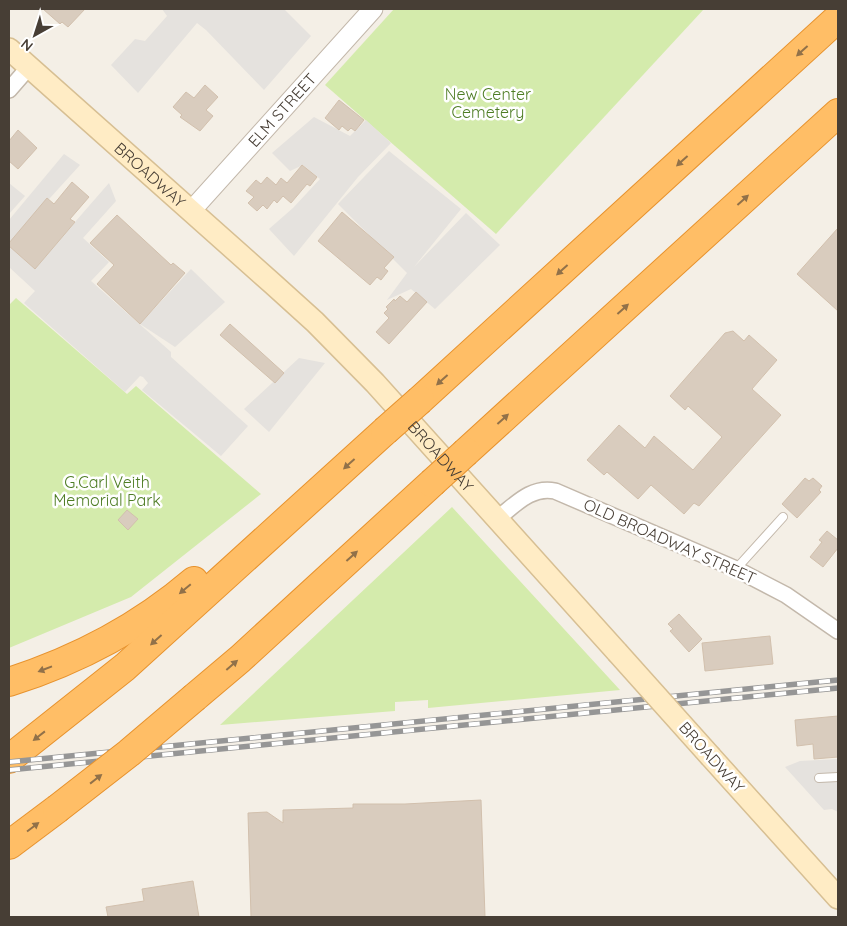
<svg xmlns="http://www.w3.org/2000/svg" width="847" height="926" font-family="Quicksand,sans-serif">
<rect width="100%" height="100%" fill="#f4efe6"/>
<g fill="#d4ebac">
<path d="M394 9H704L496 234 325 85Z"/>
<path d="M16 298 127 394 136 386 261 494 131 597 9 648V305Z"/>
<path d="M452 507 620 690 428 708V700L395 702V711L220 725Z"/>
</g>
<g fill="#e5e2de">
<path d="M162 9H284L311 36 264 90 206 30 197 23 138 93 111 65 135 39 145 41 167 16Z"/>
<path d="M314 117 350 136 366 120 391 143 358 177 294 256 269 229 293 208 320 179 303 165 290 171 272 153Z"/>
<path d="M389 151 461 209 414 267 466 213 500 245 435 309 411 289 387 300 407 273 338 204Z"/>
<path d="M64 154 80 165 9 243V220Z"/>
<path d="M9 183 25 196 9 214Z"/>
<path d="M109 183 116 201 83 238 109 262 91 281 171 352V357L248 426 221 456 142 390 148 383 143 377 140 376 125 392 24 303 35 291 9 267V246L35 268Z"/>
<path d="M191 269 225 302 175 347 140 324Z"/>
<path d="M299 358 325 363 269 432 244 409Z"/>
<path d="M838 759V812L832 809 824 810 785 767 800 761Z"/>
</g>
<g fill="#d9ccbe" stroke="#d2c0ad">
<path d="M43 9H85L68 27 62 22 60 24Z"/>
<path d="M205 85 218 97 206 110 213 116 200 131 180 117 182 115 173 107 186 92 194 98Z"/>
<path d="M339 100 364 120 355 131 351 128 348 131 342 126 339 130 325 118Z"/>
<path d="M18 130 37 148 18 169 9 161V141Z"/>
<path d="M302 165 317 177 310 186 307 184 291 203 283 196 277 203 274 200 267 209 263 205 257 211 248 203 254 197 246 191 256 180 261 184 267 177 276 185 281 178 287 183Z"/>
<path d="M72 182 89 197 70 219 75 222 35 269 9 246V243L47 198 54 204Z"/>
<path d="M342 212 394 257 384 268 388 271 381 280 377 277 370 285 318 241Z"/>
<path d="M117 215 171 265 173 263 185 273 140 324 97 284 114 265 90 243Z"/>
<path d="M838 228V311L797 274Z"/>
<path d="M416 292 427 302 389 344 376 332 389 318 384 313 388 309 386 307 394 299 395 301 400 296 407 302Z"/>
<path d="M230 324 284 373 275 383 220 335Z"/>
<path d="M733 331 744 341 749 335 777 360 752 389 781 415 699 506 694 503 684 514 651 485 638 499 607 472 604 475 587 460 619 425 645 448 654 436 693 470 722 437 688 406 685 410 670 396 725 333Z"/>
<path d="M805 478 809 481 813 478 822 486 819 490 821 492 797 518 782 504Z"/>
<path d="M127 510 138 519 128 530 118 520Z"/>
<path d="M827 531 838 540V548L823 567 810 557 822 542 819 540Z"/>
<path d="M679 614 702 639 689 652 670 631 673 629 668 624Z"/>
<path d="M770 636 773 664 705 671 702 643Z"/>
<path d="M838 716V757L814 759 813 744 797 746 795 720Z"/>
<path d="M481 800 485 917H251L248 813 267 812 283 823V810L353 808V804H405Z"/>
<path d="M193 881 199 917H108L106 907 144 901 142 889Z"/>
</g>
<g fill="none" stroke-linecap="round" stroke-linejoin="round">
<defs>
<g id="service">
<path d="M736 569 783 517"/>
<path d="M819 778 838 777"/>
</g>
<g id="minor">
<path d="M9 90 29 67"/>
<path d="M498 518C515 505 531 486 555 491L736 569 786 595 838 631"/>
</g>
<g id="tertiary">
<path id="s1" d="M191 211 373 9"/>
</g>
<g id="secondary">
<path id="s2" d="M9 49 273 284 315 322 375 383 617 652"/>
<path d="M711 757 838 898"/>
</g>
<g id="motorway">
<path d="M420 400 838 18"/>
<path d="M466 452 838 113"/>
<path d="M9 682C78 660 139 628 194 581"/>
<path d="M195 697 240 659 432 483"/>
<path d="M9 759 125 667 385 431"/>
<path d="M9 845 57 809"/>
</g>
</defs>
<use href="#service" stroke="#c3b8ab" stroke-width="10"/>
<use href="#minor" stroke="#c3b8ab" stroke-width="18"/>
<use href="#tertiary" stroke="#c3b8ab" stroke-width="21"/>
<use href="#secondary" stroke="#d7bf93" stroke-width="24"/>
<use href="#motorway" stroke="#e7922d" stroke-width="30"/>
<use href="#service" stroke="#fff" stroke-width="8"/>
<use href="#minor" stroke="#fff" stroke-width="15"/>
<use href="#tertiary" stroke="#fff" stroke-width="19"/>
<use href="#secondary" stroke="#ffecc5" stroke-width="21"/>
<use href="#motorway" stroke="#ffbe66" stroke-width="28"/>
<defs>
<g id="rail">
<path d="M9 762 838 680"/>
<path d="M9 770 838 688"/>
</g>
</defs>
<use href="#rail" stroke="#969696" stroke-width="5.5"/>
<use href="#rail" stroke="#fff" stroke-width="4" stroke-dasharray="11" stroke-linecap="butt"/>
<defs>
<path id="secondary-bridge" d="M617 652 711 757"/>
<g id="motorway-bridge">
<path d="M385 431 420 400"/>
<path d="M432 483 466 452"/>
<path d="M57 809 129 753 195 697"/>
</g>
</defs>
<use href="#secondary-bridge" stroke="#d7bf93" stroke-width="24" stroke-linecap="butt"/>
<use href="#motorway-bridge" stroke="#e7922d" stroke-width="30" stroke-linecap="butt"/>
<use href="#secondary-bridge" stroke="#ffecc5" stroke-width="21"/>
<use href="#motorway-bridge" stroke="#ffbe66" stroke-width="28"/>
</g>
<defs><path id="oneway-solid" d="M-6-.8H1V-3.2L6.5 0L1 3.2V.8H-6Z" transform="scale(1.25)"/></defs>
<g fill="#917149">
<use href="#oneway-solid" transform="translate(802 51) rotate(138)"/>
<use href="#oneway-solid" transform="translate(682 161) rotate(138)"/>
<use href="#oneway-solid" transform="translate(743 200) rotate(-42)"/>
<use href="#oneway-solid" transform="translate(562 270) rotate(138)"/>
<use href="#oneway-solid" transform="translate(623 309) rotate(-42)"/>
<use href="#oneway-solid" transform="translate(442 380) rotate(138)"/>
<use href="#oneway-solid" transform="translate(503 419) rotate(-42)"/>
<use href="#oneway-solid" transform="translate(349 464) rotate(138)"/>
<use href="#oneway-solid" transform="translate(352 556) rotate(-42)"/>
<use href="#oneway-solid" transform="translate(185 589) rotate(140)"/>
<use href="#oneway-solid" transform="translate(156 640) rotate(138)"/>
<use href="#oneway-solid" transform="translate(232 665) rotate(-41)"/>
<use href="#oneway-solid" transform="translate(45 669) rotate(159)"/>
<use href="#oneway-solid" transform="translate(39 736) rotate(142)"/>
<use href="#oneway-solid" transform="translate(96 779) rotate(-38)"/>
<use href="#oneway-solid" transform="translate(33 827) rotate(-37)"/>
</g>
<g text-anchor="middle" dominant-baseline="central" stroke-width="5" stroke-linejoin="round" paint-order="stroke">
<g font-size="16" fill="#4e7d24" stroke="#fff">
<text x="488" y="94">New Center<tspan x="488" dy="18">Cemetery</tspan></text>
<text x="107" y="482">G.Carl Veith<tspan x="107" dy="18">Memorial Park</tspan></text>
</g>
<g font-size="16" fill="#473e35" stroke="#fff">
<text stroke="none"><textPath href="#s1" startOffset="136">ELM STREET</textPath></text>
<text stroke="none"><textPath href="#s2" startOffset="189">BROADWAY</textPath></text>
<text stroke="none"><textPath href="#s2" startOffset="594">BROADWAY</textPath></text>
<text transform="translate(670 541) rotate(24)">OLD BROADWAY STREET</text>
<text transform="translate(712 757) rotate(48)">BROADWAY</text>
</g>
</g>
<rect width="847" height="926" fill="none" stroke="#473e35" stroke-width="20"/>
<g transform="translate(35 35) rotate(219)" stroke="#ffffff" stroke-width="4" paint-order="stroke">
<path d="M0-4L9 19L0 12L-9 19Z" fill="#473e35"/>
<text y="-8" font-size="14" font-weight="bold" text-anchor="middle" fill="#473e35">N</text>
</g>
</svg>
